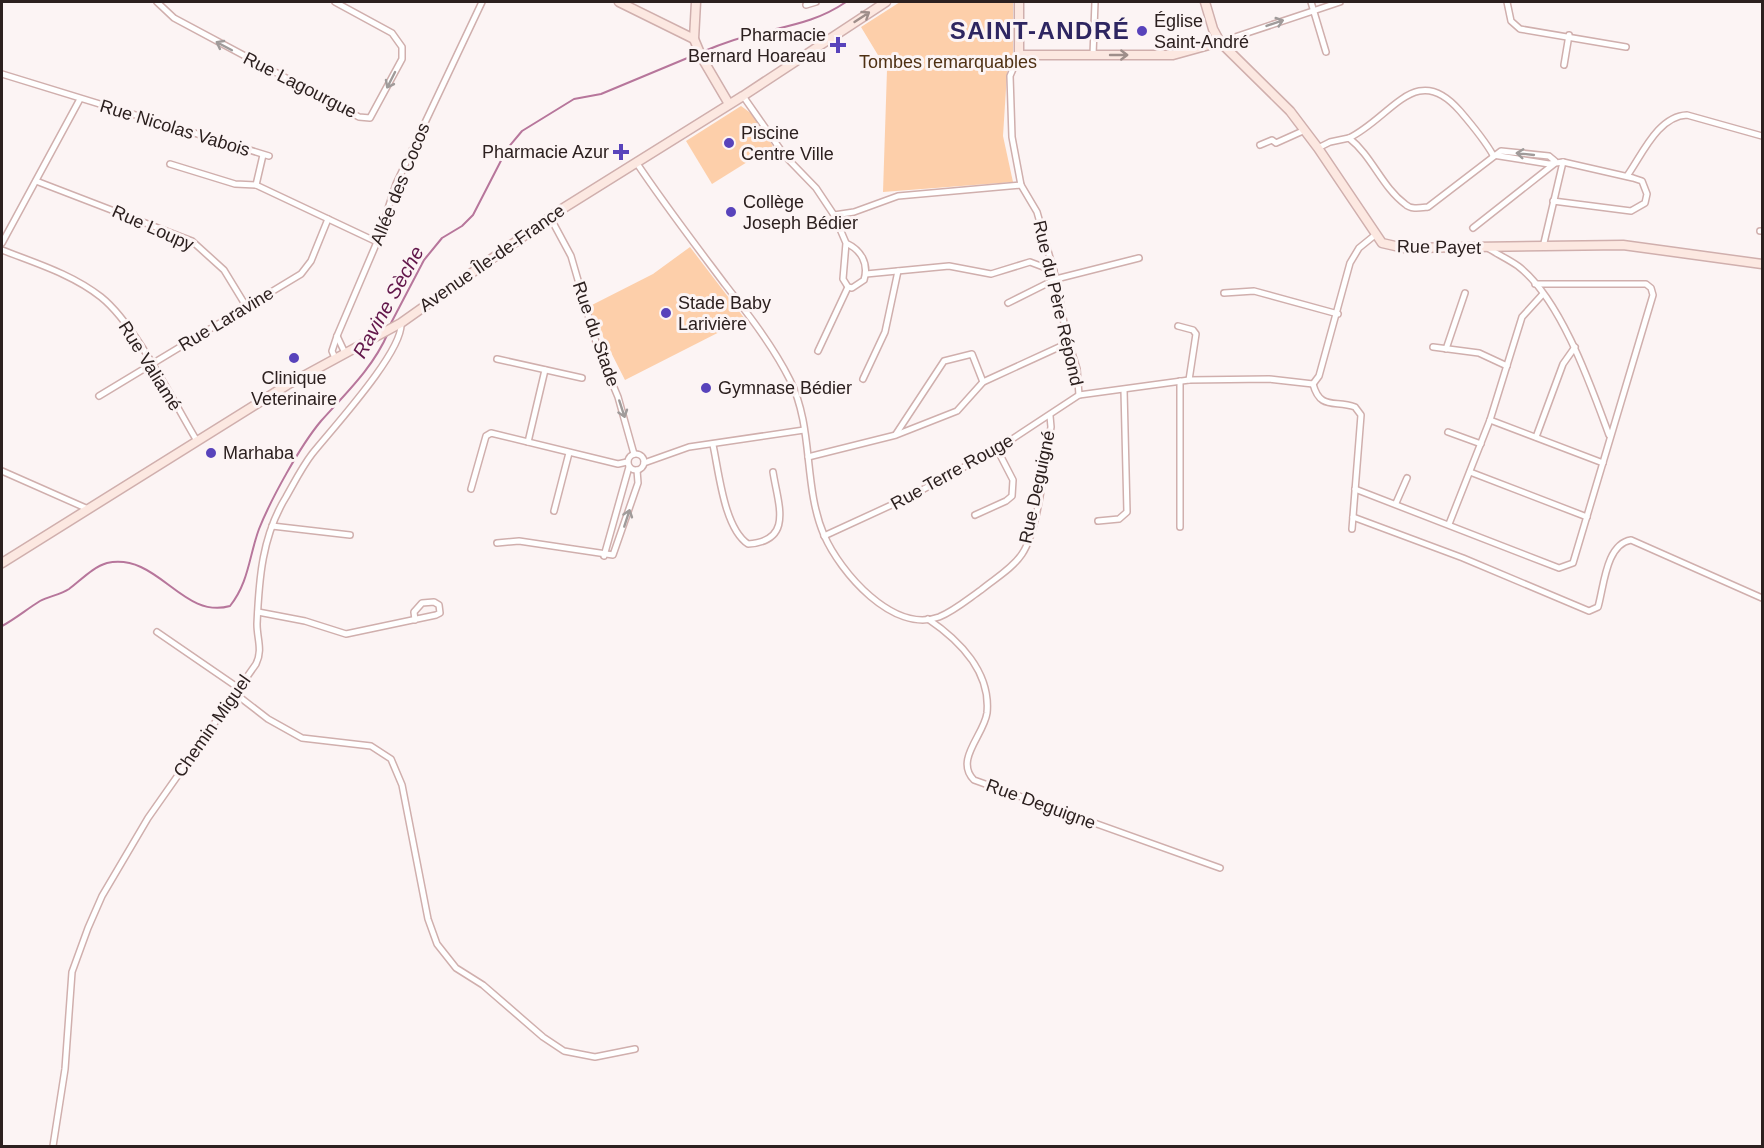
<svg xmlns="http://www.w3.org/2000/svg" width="1764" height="1148" font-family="Arial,sans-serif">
<rect width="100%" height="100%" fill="#fcf4f4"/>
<g fill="#fdcfaa">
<path d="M900 2H1013V56L1007 73 1003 136 1013 182 883 192 887 70 861 27Z"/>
<path d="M741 106 752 114 773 146 712 184 686 141Z"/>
<path d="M690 247 745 319 625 380 588 307 653 274Z"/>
</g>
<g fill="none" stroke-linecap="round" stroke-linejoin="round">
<g stroke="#b7769b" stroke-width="2">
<path d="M702 52C721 44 740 37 760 33 792 25 818 21 846 2"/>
<path d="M390 325 424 260 442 238 462 226 473 215 507 149 522 131 574 99 601 94 697 54"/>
<path d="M2 626C15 619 27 609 40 601 49 596 60 595 69 589 81 580 93 567 107 563 158 552 182 620 230 606 249 582 249 556 259 529 271 499 300 446 321 421 345 394 373 368 388 333"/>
</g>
<defs>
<g id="street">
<path d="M157 2 174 18 359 117 370 118 402 59V47L392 33 335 2"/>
<path d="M1311 2 1326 52"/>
<path d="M1507 2 1511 21 1520 29 1626 47"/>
<path d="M806 5 816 2"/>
<path d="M1220 42 1340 2"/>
<path d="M1019 55 1010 76 1012 137 1021 185 1037 212 1056 279 1066 334 1077 369 1079 395"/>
<path d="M1093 55 1095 2"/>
<path d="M1564 65 1569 35"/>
<path d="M2 74 269 156"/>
<path d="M743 96 785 156 816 188 834 215 846 243 843 279 848 287 852 288 864 280C869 263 861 250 846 243"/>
<path d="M1349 138C1392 117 1416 60 1460 111 1472 125 1484 139 1493 155"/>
<path d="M1260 145 1272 140 1276 143 1305 130"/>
<path d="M1318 148 1330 142 1349 138C1372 156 1382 187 1405 204 1411 210 1420 208 1428 207L1501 151 1549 156 1555 161"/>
<path d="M1493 155 1549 164 1563 162 1633 178 1642 181 1647 194 1645 203 1631 211 1553 201"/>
<path d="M636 162C664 204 694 243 724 283 748 314 773 346 790 380 814 428 803 486 824 535 840 572 893 634 939 617 954 611 968 599 981 590 994 579 1012 569 1022 554 1039 529 1045 459 1051 427L1050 416"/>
<path d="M170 164 235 184 256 185 377 242"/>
<path d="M1627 176C1642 155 1658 116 1687 115L1762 136"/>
<path d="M36 181 192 241 224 270 246 306"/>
<path d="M256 185 263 155"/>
<path d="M834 215 854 212 898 196 1021 185"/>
<path d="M550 217 571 256 598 349 618 397 634 454"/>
<path d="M1473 228 1554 164"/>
<path d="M1760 231H1762"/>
<path d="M2 243 80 99"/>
<path d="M1486 247C1497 254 1508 259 1518 266 1561 299 1591 386 1609 435"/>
<path d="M1543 247 1563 162"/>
<path d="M2 250C35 263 72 274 101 297 135 324 173 401 197 441"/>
<path d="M866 274 949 266 991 274 1030 262 1054 271"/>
<path d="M1224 293 1254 291 1338 314"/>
<path d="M1008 303 1056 279 1139 258"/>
<path d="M1178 326 1193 330 1196 334 1189 380"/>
<path d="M337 336 345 353"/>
<path d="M1433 347 1479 353 1507 366"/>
<path d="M1446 349 1465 293"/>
<path d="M818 351 848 287"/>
<path d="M335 358 332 351 337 336 377 242 396 184 482 2"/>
<path d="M497 359 582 378"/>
<path d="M863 379 885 332 898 271"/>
<path d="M1313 384C1320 410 1334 400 1355 407L1361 415 1352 529"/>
<path d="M1313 384 1319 376 1350 263 1359 248 1375 235"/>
<path d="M99 396 301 274 311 261 328 219"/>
<path d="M1490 420 1603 463"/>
<path d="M1448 432 1481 444"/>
<path d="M896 434 944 361 972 354 983 382"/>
<path d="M1536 437 1563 364 1575 347"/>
<path d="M528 442 545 370"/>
<path d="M713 445C719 472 724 528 748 544 794 541 778 504 773 472"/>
<circle cx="636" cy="462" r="8"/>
<path d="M808 457 896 435 957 411 983 382 1068 343"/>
<path d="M644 463 689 447 804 430"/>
<path d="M2 471 88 509"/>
<path d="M1470 472 1587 517"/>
<path d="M471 489 486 436 491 433 618 464 627 462"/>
<path d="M1355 489 1559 568 1573 563 1653 295 1651 288 1646 284H1535"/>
<path d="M1396 503 1407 478"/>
<path d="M554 511 569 453"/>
<path d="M975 515 1006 501 1012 496 1013 480 997 449"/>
<path d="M1353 517 1463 558 1589 611 1598 607C1604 586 1606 544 1631 540L1762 598"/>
<path d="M1098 521 1119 519 1127 512 1124 390"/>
<path d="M1449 524 1490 420 1522 317 1542 295"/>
<path d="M272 526 350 535"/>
<path d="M1180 527V381"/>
<path d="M824 536 911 496 997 449 1079 395 1189 380 1269 379 1313 384"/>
<path d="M497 543 519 541 613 555 638 483 637 470"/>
<path d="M604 556 629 467"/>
<path d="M258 612 305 621 346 634 436 615 440 613 439 605 434 602 422 603 414 612 415 620"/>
<path d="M928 619C959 640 991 672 987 713 984 735 954 760 974 780L1220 868"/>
<path d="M157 632 240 689"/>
<path d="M237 695 268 719 302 738 371 746 391 759 402 785 428 919 437 944 456 968 483 985 543 1037 564 1051 595 1057 635 1049"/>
<path d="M53 1146 65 1069 72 972 88 928 102 896 148 818 256 664C263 650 257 639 257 624 259 579 262 536 286 497 294 483 302 467 312 454 331 430 404 351 401 323"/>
</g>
<g id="secondary">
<path d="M619 2 694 39"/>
<path d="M696 2 694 39 702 58 729 104"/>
<path d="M1019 2V55H1173L1220 42"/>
<path d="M1205 2 1213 29 1220 42 1290 111 1318 148 1382 243 1404 248 1623 245 1762 264"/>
<path d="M2 563 287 385 401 323 562 209 743 96 886 2"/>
</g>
</defs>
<use href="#street" stroke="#d0afad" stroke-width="8"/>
<use href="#secondary" stroke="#d0afad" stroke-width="11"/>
<use href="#street" stroke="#fff" stroke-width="5"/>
<use href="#secondary" stroke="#fce8e1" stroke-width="8"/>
</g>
<defs><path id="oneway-shaft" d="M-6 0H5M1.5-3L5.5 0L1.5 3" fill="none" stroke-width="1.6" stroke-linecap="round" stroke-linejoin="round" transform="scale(1.5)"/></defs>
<g stroke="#9e8e8a">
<use href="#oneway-shaft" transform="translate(862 17) rotate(-33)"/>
<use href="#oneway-shaft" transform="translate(1119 55)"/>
</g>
<g stroke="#a09b9a">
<use href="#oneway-shaft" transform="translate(1275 23) rotate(-19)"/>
<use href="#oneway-shaft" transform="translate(224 46) rotate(-152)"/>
<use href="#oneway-shaft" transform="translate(391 80) rotate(117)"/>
<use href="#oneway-shaft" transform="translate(1525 154) rotate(-174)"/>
<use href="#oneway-shaft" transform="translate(622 409) rotate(72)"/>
<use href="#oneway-shaft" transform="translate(627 518) rotate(-72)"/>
</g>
<g fill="#5843bb" stroke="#fcf4f4" stroke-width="2">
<circle cx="1142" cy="31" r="6"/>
<path d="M835 36h6v6h6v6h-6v6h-6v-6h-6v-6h6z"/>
<circle cx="729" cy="143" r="6"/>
<path d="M618 143h6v6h6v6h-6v6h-6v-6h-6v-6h6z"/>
<circle cx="731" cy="212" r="6"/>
<circle cx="666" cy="313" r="6"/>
<circle cx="294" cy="358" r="6"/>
<circle cx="706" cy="388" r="6"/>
<circle cx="211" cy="453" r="6"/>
</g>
<g text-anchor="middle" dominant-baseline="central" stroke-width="6" stroke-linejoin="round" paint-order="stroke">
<g font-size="18" fill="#2c201f" stroke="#fcf4f4" text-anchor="start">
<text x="1154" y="21">Église<tspan x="1154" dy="21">Saint-André</tspan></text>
<text x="826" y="35" text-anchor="end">Pharmacie<tspan x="826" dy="21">Bernard Hoareau</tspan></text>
<text x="741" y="133">Piscine<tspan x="741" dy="21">Centre Ville</tspan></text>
<text x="609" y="152" text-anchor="end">Pharmacie Azur</text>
<text x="743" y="202">Collège<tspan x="743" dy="21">Joseph Bédier</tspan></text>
<text x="678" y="303">Stade Baby<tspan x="678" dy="21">Larivière</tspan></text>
<text x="294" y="378" text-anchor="middle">Clinique<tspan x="294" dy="21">Veterinaire</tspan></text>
<text x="718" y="388">Gymnase Bédier</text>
<text x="223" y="453">Marhaba</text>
</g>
<g font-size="18" fill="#4e3013" stroke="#fcf4f4">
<text x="948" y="62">Tombes remarquables</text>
</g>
<g font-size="18" fill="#2c201f" stroke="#fcf4f4">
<text transform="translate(300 85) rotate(27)">Rue Lagourgue</text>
<text transform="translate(175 128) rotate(17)">Rue Nicolas Vabois</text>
<text transform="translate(400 184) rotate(-68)">Allée des Cocos</text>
<text transform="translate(153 228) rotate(24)">Rue Loupy</text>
<text transform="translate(1439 247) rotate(1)">Rue Payet</text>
<text transform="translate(492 258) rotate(-35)">Avenue Île-de-France</text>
<text transform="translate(1058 303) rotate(77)">Rue du Père Répond</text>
<text transform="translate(226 319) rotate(-31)">Rue Laravine</text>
<text transform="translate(596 334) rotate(71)">Rue du Stade</text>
<text transform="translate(150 366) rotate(58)">Rue Valiamé</text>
<text transform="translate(952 472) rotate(-29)">Rue Terre Rouge</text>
<text transform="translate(1037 487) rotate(-78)">Rue Deguigné</text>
<text transform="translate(212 726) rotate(-55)">Chemin Miguel</text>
<text transform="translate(1041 804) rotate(20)">Rue Deguigne</text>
</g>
<g font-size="20" font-style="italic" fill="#62164a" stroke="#fcf4f4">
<text transform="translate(388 302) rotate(-61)">Ravine Sèche</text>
</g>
<g font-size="24" font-weight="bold" letter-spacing="1.5" fill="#2e2661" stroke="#fcf4f4">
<text x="1040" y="30">SAINT-ANDRÉ</text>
</g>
</g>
<rect width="1764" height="1148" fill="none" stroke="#2c201f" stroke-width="6"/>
</svg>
